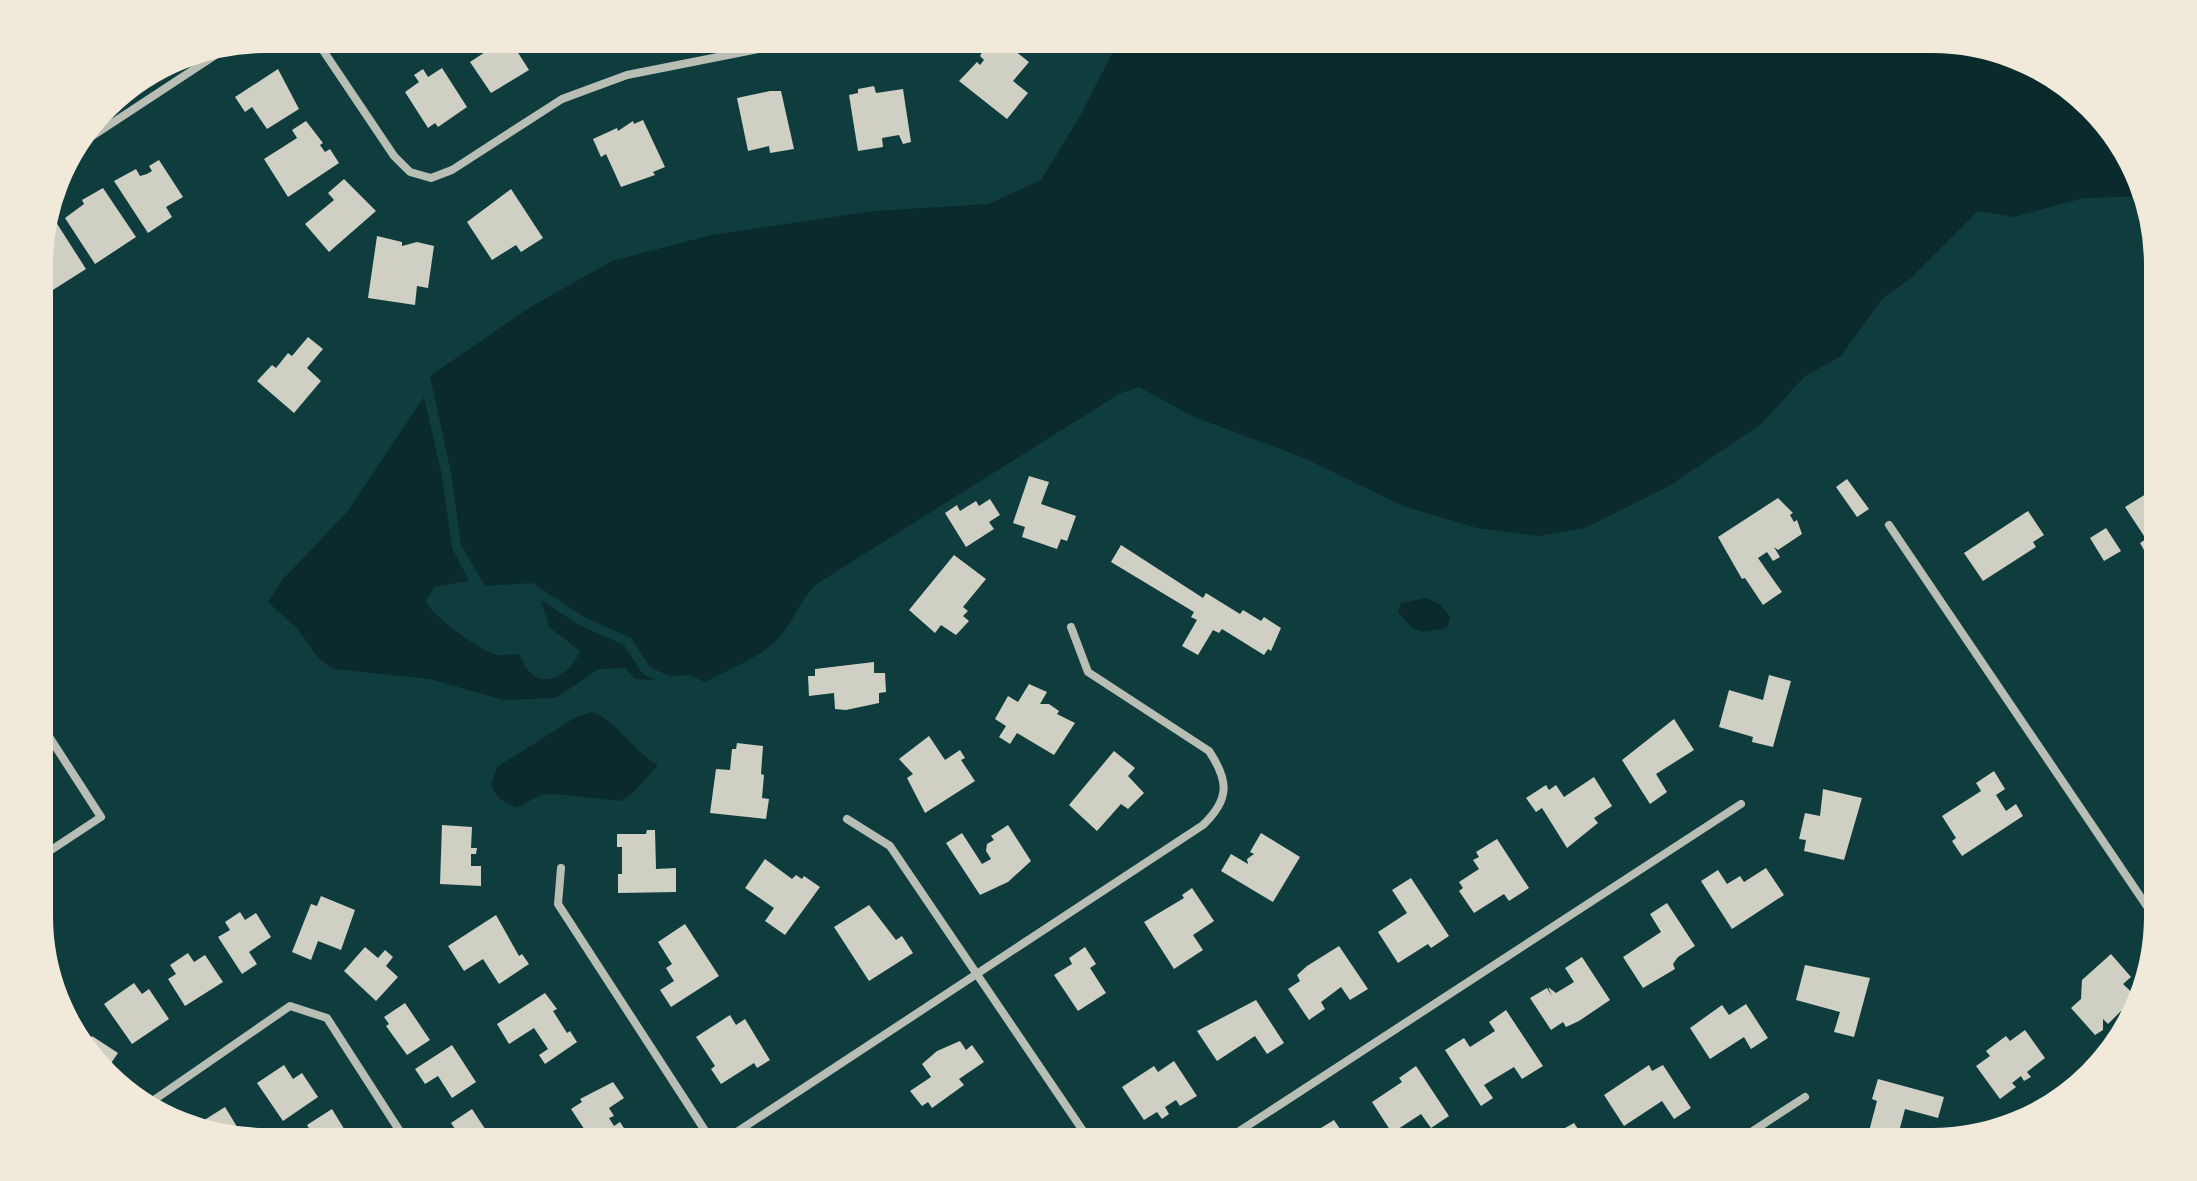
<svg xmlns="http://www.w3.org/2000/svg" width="2197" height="1181" font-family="'Space Grotesk',sans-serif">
<rect width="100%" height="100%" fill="#0f3d3e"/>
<g fill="#0a2a2b">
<path d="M1122 34H1932L2035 58 2124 136 2146 196 2084 198 2014 217 1978 211 1911 278 1882 299 1841 356 1805 376 1760 425 1669 486 1585 528 1538 536 1477 528 1403 506 1304 458 1194 417 1139 387 1119 394 818 583C800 599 796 618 781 635 763 657 729 669 705 682L689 675 669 676 650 667 631 638 584 617 532 583 485 586 461 545 451 473 430 376 529 308 612 261 711 235 874 211 988 204 1041 180 1080 116Z"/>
<path d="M424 397 442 476 452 548 469 581 434 587 426 601C433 617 481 652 498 655 505 655 512 654 518 654 522 659 525 667 529 671 546 692 574 669 580 651L549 627 541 600 579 625 624 645 643 674 656 680 635 679 625 668 599 669 556 698 503 700 430 679 333 669 318 658 297 628 268 602 283 579 347 512Z"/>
<path d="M1426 598 1441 605 1450 617 1447 628 1423 632 1412 628 1398 612 1401 603Z"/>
<path d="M592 712C620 723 632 751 658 765L631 795 620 801 557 794 540 795 517 808 499 799 491 785 497 767 576 717Z"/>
</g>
<g fill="#cfcfc3">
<path d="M363 34H395L374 48Z"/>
<path d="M549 34H578L569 37 572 46 556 52Z"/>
<path d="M996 36 1029 62 1013 81 1028 93 1007 119 959 81 977 62 980 65 984 60 980 56 983 50Z"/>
<path d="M508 37 529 70 491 93 470 62Z"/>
<path d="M442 68 467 107 438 127 435 123 428 128 405 92 419 82 414 75 423 69 428 77Z"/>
<path d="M278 69 299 109 267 129 252 107 245 112 235 97Z"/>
<path d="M874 86 876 93 903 89 911 142 903 144 899 135 882 138 883 147 858 151 849 95 858 93V89Z"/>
<path d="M770 91H781L794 149 770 153 769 146 748 151 737 98Z"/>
<path d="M643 120 665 167 653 172 655 175 621 187 606 154 601 157 593 139 617 128 618 131 633 121 634 124Z"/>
<path d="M306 121 323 143 320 145 325 152 330 149 339 163 288 197 264 159 297 138 292 130Z"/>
<path d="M159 160 183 197 166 207 172 217 148 233 114 181 136 169 140 176 147 174 152 171 149 166Z"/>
<path d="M344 179 376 211 329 252 305 224 334 200 328 193Z"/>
<path d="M103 188 136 237 95 264 65 218 84 204 82 200Z"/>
<path d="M511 189 543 238 521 252 516 245 492 260 467 222Z"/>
<path d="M54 219 86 269 45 295 35 279V249L41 225Z"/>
<path d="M377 236 402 242V246L417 242 434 246 428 288 417 286 415 305 368 298Z"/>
<path d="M308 337 323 349 307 368 321 381 294 413 257 381 272 365 276 368 288 353 292 356Z"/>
<path d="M1029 476 1049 482 1041 504 1076 516 1067 541 1061 539 1057 549 1022 537 1025 527 1013 523Z"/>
<path d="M1847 479 1869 509 1857 517 1836 487Z"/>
<path d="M2146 494 2152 504 2162 500V561L2151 546 2144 550 2140 543 2146 539 2125 507Z"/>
<path d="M1778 498 1793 513 1790 515 1794 522 1797 520 1802 534 1778 550 1774 547 1780 557 1773 561 1767 552 1758 558 1782 592 1763 605 1745 578 1742 579 1718 537Z"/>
<path d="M990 499 1000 515 989 522 994 529 966 547 945 513 957 505 960 511 976 501 979 506Z"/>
<path d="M2028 511 2044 535 2033 542 2036 547 1983 581 1964 553Z"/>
<path d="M2106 528 2121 551 2104 561 2090 538Z"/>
<path d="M1121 545 1203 598 1206 593 1240 614 1243 610 1261 621 1264 617 1281 628 1271 651 1268 649 1264 655 1222 629 1219 633 1213 630 1198 655 1182 646 1197 620 1191 617 1194 612 1111 562Z"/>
<path d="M954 555 986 579 963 607 968 611 963 616 969 621 956 635 941 625 935 633 909 610Z"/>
<path d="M874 662V673H885L886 692 879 693V703L846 710 835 709 834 693 809 696 808 676H815V669Z"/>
<path d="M1769 675 1791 681 1773 747 1752 742 1753 737 1719 727 1729 690 1763 700Z"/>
<path d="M1029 684 1047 692 1040 704H1049L1059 711 1057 714 1075 723 1054 755 1017 733 1010 744 999 737 1006 726 995 719 1008 696 1018 702Z"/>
<path d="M1674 719 1694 750 1656 774 1667 792 1650 804 1622 760Z"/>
<path d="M929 736 945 760 960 750 965 758 961 760 975 781 925 813 907 778 913 774 899 759Z"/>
<path d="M737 743 763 746 761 774 764 775 762 798 769 799 766 819 710 813 716 769 730 770 732 749H736Z"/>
<path d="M1114 751 1135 768 1128 776 1144 793 1128 809 1121 804 1097 831 1069 805Z"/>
<path d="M1994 771 2005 789 1996 795 2006 811 2016 804 2023 816 1962 856 1952 841 1956 838 1942 816 1981 791 1976 783Z"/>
<path d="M2163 776V796L2159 799 2150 784Z"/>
<path d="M1594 777 1612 806 1594 818 1598 823 1567 848 1542 808 1536 812 1526 798 1546 785 1549 790 1556 785 1564 797Z"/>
<path d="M1823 789 1862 798 1844 860 1804 851 1806 840 1799 839 1805 813 1820 816Z"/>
<path d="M442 825 472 827 471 848H477L476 854H471V866H481V886L440 884Z"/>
<path d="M1008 825 1031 861 1008 882 980 895 946 843 962 833 982 864 991 859 986 851 987 844 994 840 991 836Z"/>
<path d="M647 830H655L656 869 676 868V892L618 893V874H622V847H617V834H646Z"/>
<path d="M1261 833 1300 857 1273 902 1221 871 1231 854 1248 864 1247 859 1254 854 1250 852Z"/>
<path d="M1497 839 1529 888 1509 901 1504 894 1474 913 1459 891 1463 888 1459 882 1479 869 1473 860 1479 857 1476 852Z"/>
<path d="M765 859 792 879 796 875 802 879 804 876 820 887 785 935 765 921 774 908 745 888Z"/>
<path d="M1766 868 1784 895 1732 929 1701 881 1718 870 1727 884 1740 876 1744 882Z"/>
<path d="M1411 878 1449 936 1431 948 1428 944 1398 963 1378 932 1407 913 1392 890Z"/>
<path d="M1192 888 1214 921 1193 935 1203 950 1174 969 1144 922 1184 898 1182 895Z"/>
<path d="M321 896 355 910 341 950 318 941 311 960 292 952 311 904 317 906Z"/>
<path d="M1667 903 1695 946 1678 957 1673 964 1675 969 1643 988 1623 957 1661 932 1650 914Z"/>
<path d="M869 905 896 940 902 936 913 953 869 981 834 927Z"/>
<path d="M240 912 245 920 256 913 271 937 249 952 257 964 242 974 218 937 230 930 225 922Z"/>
<path d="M496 915 519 956 522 954 529 964 499 984 483 959 464 971 448 946Z"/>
<path d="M685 924 719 976 671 1007 660 990 674 981 666 968 672 964 658 942Z"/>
<path d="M1339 946 1368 989 1350 1000 1341 987 1321 1002 1325 1009 1309 1020 1288 989 1300 981 1297 975 1307 966Z"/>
<path d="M365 947 378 958 385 950 393 957 386 966 398 977 376 1001 344 971Z"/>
<path d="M1085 947 1096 964 1090 968 1106 993 1078 1011 1054 975 1072 964 1069 958Z"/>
<path d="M188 953 194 962 205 955 223 982 185 1006 168 979 176 974 170 965Z"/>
<path d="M2111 954 2131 977 2123 984 2142 1002 2126 1016 2121 1011 2108 1024 2103 1019V1030L2095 1035 2071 1008 2081 999 2082 980Z"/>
<path d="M1582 957 1610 1000 1579 1021 1566 1027 1563 1022 1551 1030 1530 998 1547 988 1552 996 1548 987 1556 993 1574 982 1565 968Z"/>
<path d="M1805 965 1870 978 1854 1037 1834 1032 1840 1012 1796 1000Z"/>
<path d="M134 983 142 994 149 989 169 1019 132 1044 104 1004Z"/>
<path d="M545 993 557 1009 553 1011 567 1033 570 1031 577 1042 545 1064 539 1055 548 1049 534 1028 509 1044 497 1024Z"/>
<path d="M1256 1000 1284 1043 1267 1054 1255 1036 1217 1061 1197 1031Z"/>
<path d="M405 1003 430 1040 407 1055 386 1026 389 1024 384 1017Z"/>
<path d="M1746 1004 1768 1038 1751 1049 1744 1037 1710 1059 1690 1028 1722 1005 1729 1015Z"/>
<path d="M1506 1010 1543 1066 1522 1079 1514 1067 1484 1085 1493 1098 1481 1106 1445 1050 1464 1038 1470 1047 1495 1031 1489 1022Z"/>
<path d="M730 1015 736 1025 745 1019 770 1060 757 1068 754 1063 721 1084 711 1069 715 1066 696 1037Z"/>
<path d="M2025 1030 2045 1058 2027 1072 2031 1077 2024 1081 2021 1076 2012 1083 2016 1087 2000 1099 1976 1066 1990 1056 1986 1051 2006 1036 2010 1041Z"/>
<path d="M92 1036 118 1053 105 1072 74 1046 77 1041 86 1046Z"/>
<path d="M960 1041 966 1050 972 1045 984 1062 959 1079 964 1085 932 1108 928 1102 922 1106 910 1091 931 1077 922 1064 937 1051Z"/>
<path d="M452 1045 476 1082 452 1098 438 1076 425 1084 415 1069Z"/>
<path d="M1174 1061 1197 1096 1180 1106 1176 1100 1165 1107 1169 1114 1162 1119 1157 1112 1144 1120 1122 1087 1154 1066 1158 1072Z"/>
<path d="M284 1065 293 1079 302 1073 318 1097 283 1121 257 1083Z"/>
<path d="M1649 1065 1652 1071 1663 1065 1691 1108 1674 1119 1662 1101 1624 1126 1604 1095Z"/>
<path d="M1416 1066 1449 1116 1431 1128 1421 1114 1392 1133 1372 1102 1402 1082 1399 1078Z"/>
<path d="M1878 1079 1944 1097 1938 1118 1905 1109 1896 1143 1868 1135 1877 1101 1872 1099Z"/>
<path d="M613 1082 624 1098 609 1108 614 1116 609 1118 614 1126 620 1122 629 1136 611 1147H596L571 1109 582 1102 580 1099Z"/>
<path d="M225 1107 239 1130 231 1135 235 1140 190 1129Z"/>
<path d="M332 1109 355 1147H320L307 1125Z"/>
<path d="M472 1109 497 1147H467L451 1123Z"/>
<path d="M1334 1120 1352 1147H1327L1316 1131Z"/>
<path d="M1574 1123 1590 1147H1540L1538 1143Z"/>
<path d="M1024 1133 1033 1147H1003Z"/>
</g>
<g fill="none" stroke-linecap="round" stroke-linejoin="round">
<g stroke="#b8beb3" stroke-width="8">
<path d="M312 34 394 156 410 172 431 178 452 170 562 99 627 75 834 34"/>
<path d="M65 154 240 39"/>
<path d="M1889 525 2161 927"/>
<path d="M847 819 890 846 1094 1147"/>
<path d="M36 860 101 817 48 735"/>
<path d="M561 868 558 904 715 1146"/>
<path d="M151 1113 154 1100 290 1006 327 1018 410 1147"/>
<path d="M714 1147 1203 825C1230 799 1229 781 1209 751L1088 672 1071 627"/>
<path d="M1215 1147 1741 804"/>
<path d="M1728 1147 1805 1097"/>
</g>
</g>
<path d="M0 0H2197V1181H0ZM265 48H1932A217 217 0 0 1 2149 265V916A217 217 0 0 1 1932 1133H265A217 217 0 0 1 48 916V265A217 217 0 0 1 265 48Z" fill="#f1e9da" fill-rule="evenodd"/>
<path fill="none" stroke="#f1e9da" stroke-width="10" d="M265 48H1932A217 217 0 0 1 2149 265V916A217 217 0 0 1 1932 1133H265A217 217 0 0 1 48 916V265A217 217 0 0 1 265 48Z"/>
</svg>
